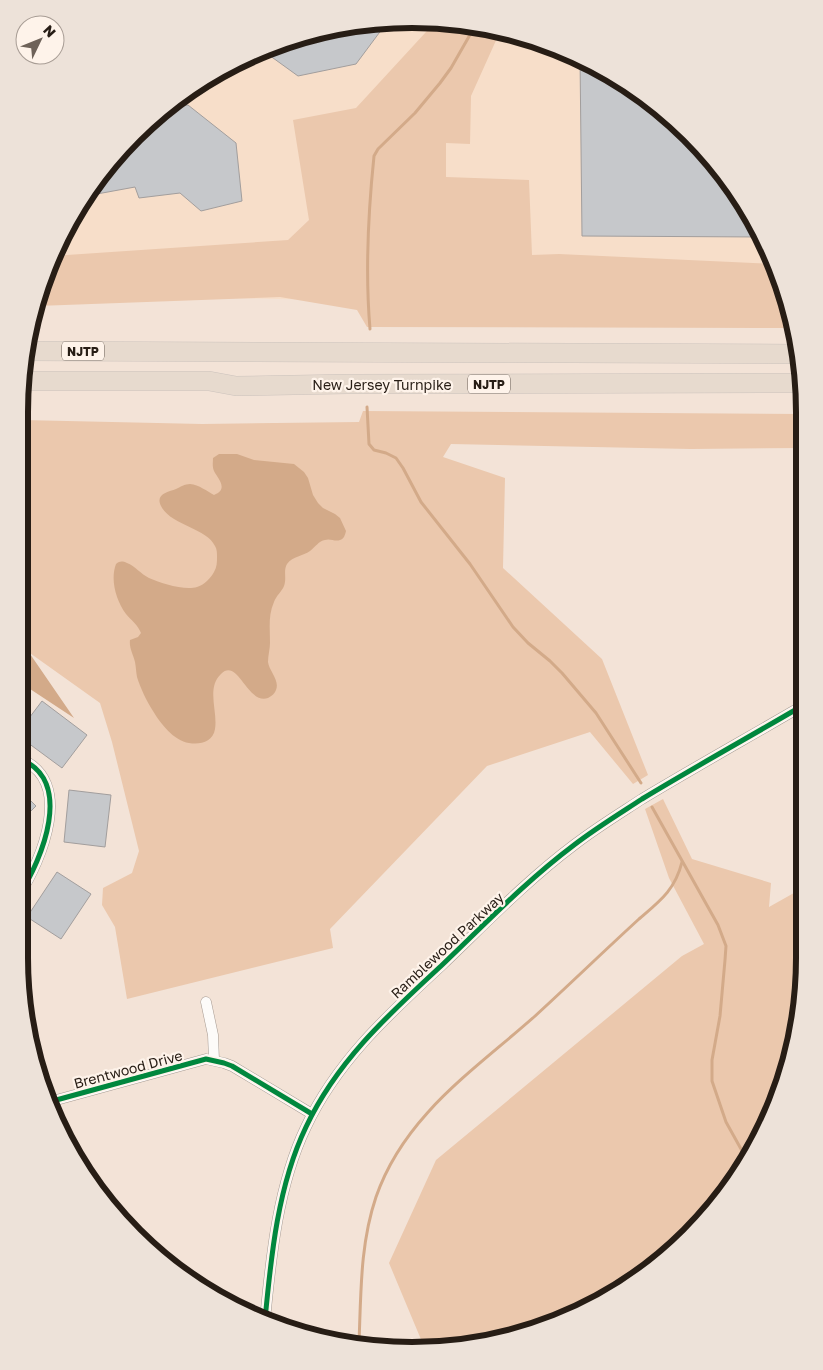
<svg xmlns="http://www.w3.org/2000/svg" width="823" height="1370" font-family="'Golos Text',sans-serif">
<rect width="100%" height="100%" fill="#f3e3d7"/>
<path fill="#f7dec9" d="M437 20 513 32 585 59 650 100 707 153 752 215 790 307 576 305 40 294 49 261 100 173 152 116 215 72 285 40 360 22Z"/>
<g fill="#ebc8ad">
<path d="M437 20 518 34 516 36H498L471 96 470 144 446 143V177L529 180 532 255 559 254 772 264 791 310 794 328 367 327 357 310 280 297 37 306 49 261 52 256 288 240 309 220 293 120 356 108Z"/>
<path d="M363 411 803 414V448L691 449 451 444 443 457 505 478 503 568 602 659 648 775 633 784 590 732 487 766 330 929 333 948 127 999 115 927 102 905 103 888 132 873 139 851 112 742 100 703 20 646 22 420 202 424 359 422Z"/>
<path d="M663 799 692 859 771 883 769 907 801 889V1009L774 1109 723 1197 650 1270 537 1330 425 1349 389 1263 436 1160 682 956 704 944 669 878 645 809Z"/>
</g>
<g fill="#d3aa89">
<path d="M219 454H237L254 460 294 464 304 472 308 478 313 495 318 503 323 508 335 514 340 518 346 531C345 535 344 539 340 540 335 542 330 538 325 540 319 541 315 547 310 551 303 556 293 556 287 564 283 571 287 578 284 586 282 591 276 596 274 602 268 615 270 629 270 643 270 649 268 655 268 662 269 671 280 680 276 690 275 693 272 696 268 698 247 705 238 657 221 674 206 688 218 712 215 729 213 742 200 745 189 743 174 741 160 723 153 711 147 702 140 687 137 677 136 672 136 667 135 662 133 654 129 648 130 640L138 637 141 633C138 625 131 620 126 614 116 600 110 580 116 564 120 561 122 561 127 563 135 566 141 574 149 578 160 583 185 591 197 587 204 585 211 578 214 572 217 567 217 562 217 557 217 553 217 549 215 546 207 528 170 525 161 506 155 494 168 492 176 489 180 487 185 484 190 484 199 485 207 491 214 495 229 489 218 479 214 471 212 466 213 462 213 458Z"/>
<path d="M20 646 28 651 74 718 27 687H20Z"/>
</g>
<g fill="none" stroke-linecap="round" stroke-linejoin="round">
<g stroke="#d3aa89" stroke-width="3">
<path d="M370 329C365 271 368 214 374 156L378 149 415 113 440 83 451 68 475 26"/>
<path d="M367 407 369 444 374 450 386 453 396 458 403 468 421 502 470 564 513 627 528 643 550 661 562 673 596 713 641 783"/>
<path d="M652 807 718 925 726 946 725 960 720 1016 712 1060V1081L726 1122 746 1158"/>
<path d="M359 1343C361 1294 360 1244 376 1197 404 1116 473 1071 534 1017 569 985 604 951 639 919 660 901 675 890 682 862"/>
</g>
</g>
<g fill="#c6c8cb" stroke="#a29e9d">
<path d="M388 21 356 64 298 76 262 50 285 40 360 22Z"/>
<path d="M580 57 585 59 637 92V101H651L707 153 752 215 761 237 582 236Z"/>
<path d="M188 105 236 143 242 201 201 211 180 193 139 198 135 187 86 196 100 173 152 116 163 108Z"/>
<path d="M42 701 87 735 62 768 20 737V730Z"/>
<path d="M20 790 36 806 20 822Z"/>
<path d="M69 790 111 795 105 847 64 842Z"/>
<path d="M57 872 91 894 61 939 27 917Z"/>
</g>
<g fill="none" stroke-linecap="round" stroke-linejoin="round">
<defs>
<g id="minor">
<path d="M19 895C42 860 75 780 20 759"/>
<path d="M206 1002 213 1035 214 1060"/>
<path d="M49 1102 206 1059 224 1063 232 1066 312 1114"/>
<path d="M265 1320C271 1256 278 1185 306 1127 337 1061 388 1015 441 966 484 925 526 881 574 845 596 828 619 814 642 799 695 767 749 737 802 706"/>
</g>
<g id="motorway">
<path d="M25 351 798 354"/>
<path d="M22 381H209L236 386 347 384 803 383"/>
</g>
</defs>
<use href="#minor" stroke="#a69a91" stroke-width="11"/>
<use href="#motorway" stroke="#ccc3bd" stroke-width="20"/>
<use href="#minor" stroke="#fdfbf9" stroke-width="10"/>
<use href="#motorway" stroke="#e7dace" stroke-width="19"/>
<defs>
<g id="cycleway">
<path d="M19 895C42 860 75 780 20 759"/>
<path d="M49 1102 206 1059 224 1063 232 1066 312 1114"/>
<path d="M265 1320C271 1256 278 1185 306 1127 337 1061 388 1015 441 966 484 925 526 881 574 845 596 828 619 814 642 799 695 767 749 737 802 706"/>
</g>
</defs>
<use href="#cycleway" stroke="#fef3ea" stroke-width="8"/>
<use href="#cycleway" stroke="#00873e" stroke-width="5"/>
</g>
<g text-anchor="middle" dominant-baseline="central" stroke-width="4.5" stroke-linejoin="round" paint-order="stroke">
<g fill="#fef3ea" stroke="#685d55" stroke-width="1">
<rect x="62" y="341.5" width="42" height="19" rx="4"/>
<rect x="468" y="374.5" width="42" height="19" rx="4"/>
</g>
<g font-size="12" font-weight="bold" fill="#271d15">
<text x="83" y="351">NJTP</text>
<text x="489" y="384">NJTP</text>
</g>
<g font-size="14" fill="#271d15" stroke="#fef3ea">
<text x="382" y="384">New Jersey Turnpike</text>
<text transform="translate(447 945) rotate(-43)">Ramblewood Parkway</text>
<text transform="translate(128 1069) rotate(-15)">Brentwood Drive</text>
</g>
</g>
<path d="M0 0H823V1370H0ZM412 28H412A384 384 0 0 1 796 412V958A384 384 0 0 1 412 1342H412A384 384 0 0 1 28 958V412A384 384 0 0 1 412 28Z" fill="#ede2d9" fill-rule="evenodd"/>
<path fill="none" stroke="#271d15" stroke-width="6" d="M412 28H412A384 384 0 0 1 796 412V958A384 384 0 0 1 412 1342H412A384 384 0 0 1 28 958V412A384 384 0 0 1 412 28Z"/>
<g transform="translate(40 40) rotate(47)"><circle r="24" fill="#fef3ea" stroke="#a89d95"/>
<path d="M0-4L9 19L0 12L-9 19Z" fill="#6e6259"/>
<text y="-8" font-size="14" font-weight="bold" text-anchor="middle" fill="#271d15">N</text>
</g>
</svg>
